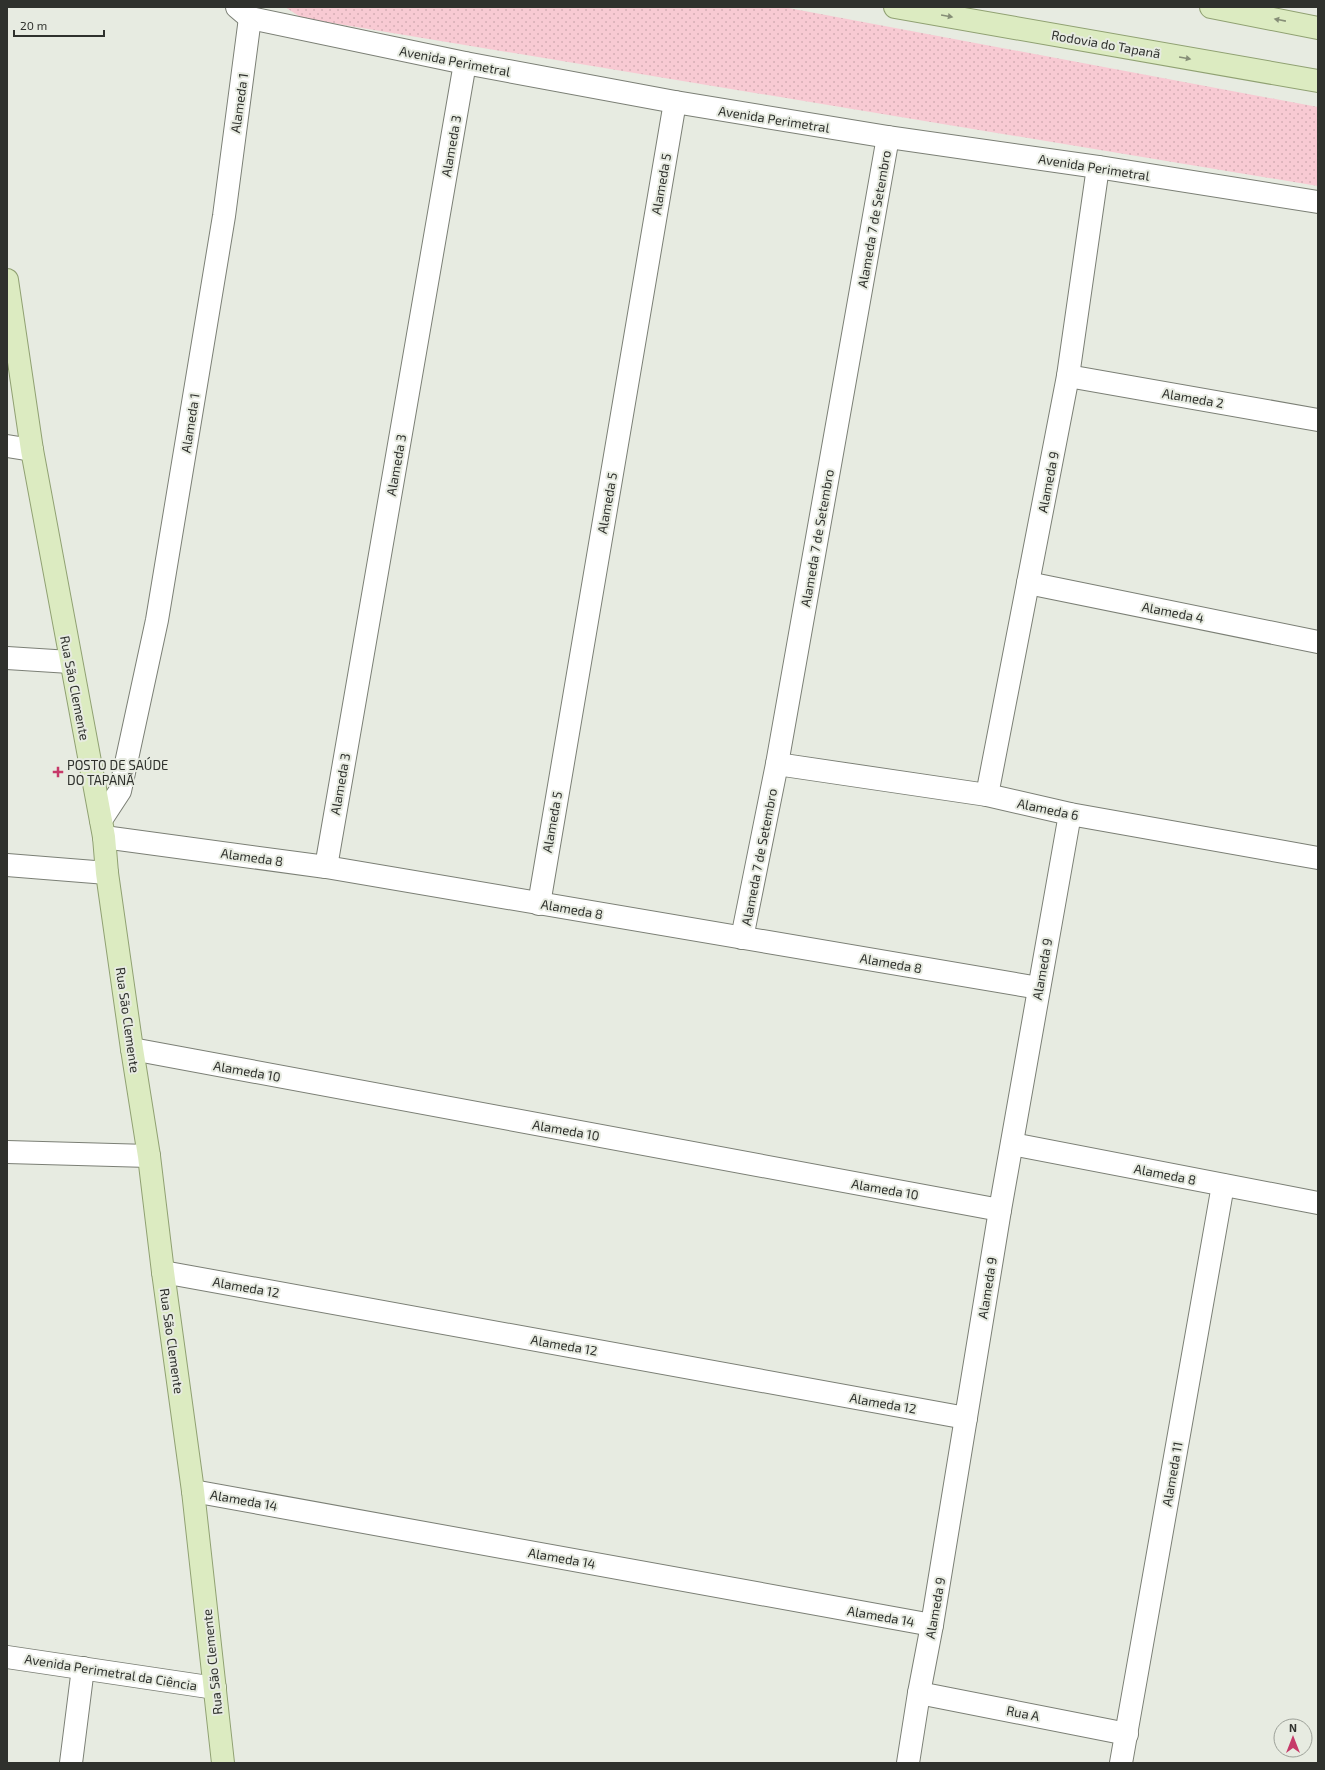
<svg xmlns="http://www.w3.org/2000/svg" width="1325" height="1770" font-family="'Exo 2',sans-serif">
<defs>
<pattern id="park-dots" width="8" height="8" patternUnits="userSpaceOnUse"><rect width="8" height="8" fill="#f8cad3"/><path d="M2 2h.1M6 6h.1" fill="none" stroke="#d5aeb5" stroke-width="1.8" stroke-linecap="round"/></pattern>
</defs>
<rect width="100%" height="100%" fill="#e7ebe1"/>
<path fill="url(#park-dots)" d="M285 7H783L1318 107V186L302 18Z"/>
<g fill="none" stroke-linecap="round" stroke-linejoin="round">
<defs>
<g id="minor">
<path d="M237 7 250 18 465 63 675 102 888 137 1098 167 1318 202"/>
<path d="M1068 376 1318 420"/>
<path d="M7 446 32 450"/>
<path d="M1028 583 1318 642"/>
<path d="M7 658 70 662"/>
<path d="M777 764 987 795 1070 814 1318 858"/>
<path d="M987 795 1068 376 1098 167"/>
<path d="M101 820 120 791 157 620 224 216 250 18"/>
<path d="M104 837 326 867 1039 988"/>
<path d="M7 865 107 873"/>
<path d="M326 867 465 63"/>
<path d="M539 904 675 102"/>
<path d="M742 938 777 764 888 137"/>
<path d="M132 1049 1000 1210"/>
<path d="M1012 1144 1318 1203"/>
<path d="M7 1152 149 1156"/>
<path d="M163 1272 966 1418"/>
<path d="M193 1491 932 1625"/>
<path d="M7 1657 215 1688"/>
<path d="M919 1693 1127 1734"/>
<path d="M71 1763 83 1668"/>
<path d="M908 1763 919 1693 932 1625 1000 1210 1070 814"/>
<path d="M1121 1763 1223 1185"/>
</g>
<g id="major">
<path d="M895 7 1318 81"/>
<path d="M1211 7 1318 28"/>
<path d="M7 280 32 450 104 837 107 873 132 1049 149 1156 163 1272 193 1491 223 1763"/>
</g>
</defs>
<use href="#minor" stroke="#7b7f75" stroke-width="24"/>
<use href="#major" stroke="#90a172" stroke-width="24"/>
<use href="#minor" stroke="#fff" stroke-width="22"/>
<use href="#major" stroke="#dcebc1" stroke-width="22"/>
</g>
<defs><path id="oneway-solid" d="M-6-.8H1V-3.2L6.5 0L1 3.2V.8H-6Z"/></defs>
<g fill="#868e77">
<use href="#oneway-solid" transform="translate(947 16) rotate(10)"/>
<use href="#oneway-solid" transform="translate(1280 20) rotate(-169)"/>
<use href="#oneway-solid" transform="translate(1185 58) rotate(10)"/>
</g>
<path fill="#c63969" stroke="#e7ebe1" stroke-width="1.5" d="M56 766h4v4h4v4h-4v4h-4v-4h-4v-4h4z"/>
<g text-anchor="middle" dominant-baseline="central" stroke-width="4" stroke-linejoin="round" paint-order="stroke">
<g font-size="13" fill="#2f312d" stroke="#e7ebe1">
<text transform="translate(1106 44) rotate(10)">Rodovia do Tapanã</text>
<text transform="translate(455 61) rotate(11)">Avenida Perimetral</text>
<text transform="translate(239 103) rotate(-82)">Alameda 1</text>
<text transform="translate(774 119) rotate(9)">Avenida Perimetral</text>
<text transform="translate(451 146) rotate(-80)">Alameda 3</text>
<text transform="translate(1094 167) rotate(9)">Avenida Perimetral</text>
<text transform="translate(661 184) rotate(-80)">Alameda 5</text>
<text transform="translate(874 219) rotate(-80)">Alameda 7 de Setembro</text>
<text transform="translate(1193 398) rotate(10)">Alameda 2</text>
<text transform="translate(190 423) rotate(-81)">Alameda 1</text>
<text transform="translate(396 465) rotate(-80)">Alameda 3</text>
<text transform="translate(1048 482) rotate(-79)">Alameda 9</text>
<text transform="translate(607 503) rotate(-80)">Alameda 5</text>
<text transform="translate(817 538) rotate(-80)">Alameda 7 de Setembro</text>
<text transform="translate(1173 612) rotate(11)">Alameda 4</text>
<text transform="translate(75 688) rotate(79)">Rua São Clemente</text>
<text transform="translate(340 784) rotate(-80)">Alameda 3</text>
<text transform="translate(1048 809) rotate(12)">Alameda 6</text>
<text transform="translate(552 822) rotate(-80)">Alameda 5</text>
<text transform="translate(252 857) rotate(8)">Alameda 8</text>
<text transform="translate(759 857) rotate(-79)">Alameda 7 de Setembro</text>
<text transform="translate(572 909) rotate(10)">Alameda 8</text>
<text transform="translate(891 963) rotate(10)">Alameda 8</text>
<text transform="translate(1042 969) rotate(-80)">Alameda 9</text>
<text transform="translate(128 1020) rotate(82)">Rua São Clemente</text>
<text transform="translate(247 1071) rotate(10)">Alameda 10</text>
<text transform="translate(566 1130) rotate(10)">Alameda 10</text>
<text transform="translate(1165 1174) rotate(11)">Alameda 8</text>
<text transform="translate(885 1189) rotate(10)">Alameda 10</text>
<text transform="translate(246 1287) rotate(10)">Alameda 12</text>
<text transform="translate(987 1288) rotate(-81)">Alameda 9</text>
<text transform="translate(172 1341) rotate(82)">Rua São Clemente</text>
<text transform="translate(564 1345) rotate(10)">Alameda 12</text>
<text transform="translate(883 1403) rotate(10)">Alameda 12</text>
<text transform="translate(1172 1474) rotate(-80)">Alameda 11</text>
<text transform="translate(244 1500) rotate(10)">Alameda 14</text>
<text transform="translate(562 1558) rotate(10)">Alameda 14</text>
<text transform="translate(935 1608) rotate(-80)">Alameda 9</text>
<text transform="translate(881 1616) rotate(10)">Alameda 14</text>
<text transform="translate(212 1662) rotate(-96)">Rua São Clemente</text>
<text transform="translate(111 1672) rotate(9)">Avenida Perimetral da Ciência</text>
<text transform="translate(1023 1713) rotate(11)">Rua A</text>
</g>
<g font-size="13" fill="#2f312d" stroke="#e7ebe1" text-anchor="start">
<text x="67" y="765">POSTO DE SAÚDE<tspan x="67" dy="15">DO TAPANÃ</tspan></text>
</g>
</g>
<rect width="1325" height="1770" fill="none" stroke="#2f312d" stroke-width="16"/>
<g transform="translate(1293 1738)"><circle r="19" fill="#e7ebe1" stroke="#9da199"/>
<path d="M0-3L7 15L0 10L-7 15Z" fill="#c63969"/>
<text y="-6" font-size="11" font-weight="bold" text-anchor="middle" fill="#2f312d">N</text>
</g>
<path d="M14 30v6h90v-6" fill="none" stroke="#2f312d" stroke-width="2"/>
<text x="20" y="30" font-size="12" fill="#2f312d" stroke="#e7ebe1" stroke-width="3" paint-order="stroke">20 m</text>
</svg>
